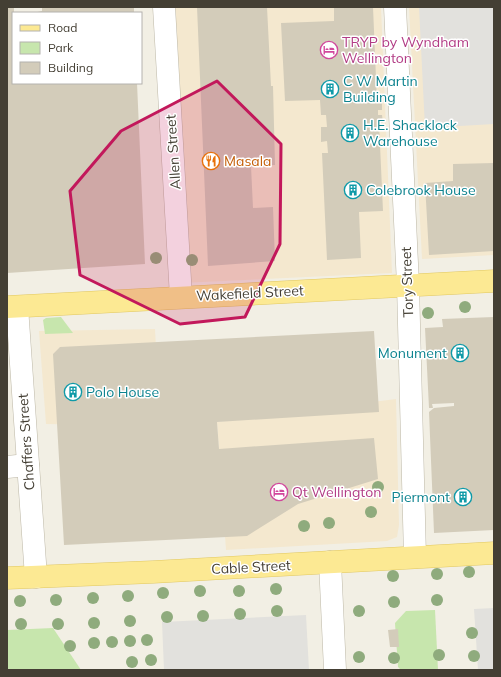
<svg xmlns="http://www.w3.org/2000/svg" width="501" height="677" font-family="Mulish,sans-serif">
<rect width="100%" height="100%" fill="#f2efe4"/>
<g fill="#f4e8cf">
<path d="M167 7H381L392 273 181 283Z"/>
<path d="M409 7H494V255L422 259Z"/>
<path d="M155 329 160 426 46 424 39 331Z"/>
<path d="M396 399 399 525 397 537 387 541 226 550 217 422Z"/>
</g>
<g fill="#c7e6ad">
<path d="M61 317 73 333 45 334 43 320 46 318Z"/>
<path d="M435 610 438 670H401L398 667 395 623 406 611Z"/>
<path d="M53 628 81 670H7V630Z"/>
</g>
<g fill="#e2e1dd">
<path d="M419 7H494V124L425 128Z"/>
<path d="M494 608V670H478L474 609Z"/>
<path d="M306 615 309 670H164L162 622Z"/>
</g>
<g fill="#d3ccba">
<path d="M7 7H14L13 83H137L145 264 7 273Z"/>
<path d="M42 7H134V13H33L42 11Z"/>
<path d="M197 7H267L271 86H273L275 165 251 166 253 208 273 207 275 261 208 266Z"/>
<path d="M334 7H373L377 102H382V110H378V115H382L383 123H379L383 211 359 212 361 258 327 260 322 153H328L327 141 321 142V127H327L326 115H321L320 100 285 101 281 23 334 21Z"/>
<path d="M494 163V251L429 255 425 183 453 181V164Z"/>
<path d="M494 317V530L434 533 429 412 434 408 454 406V403L432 404 433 408H429L425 328 443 327 442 319Z"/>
<path d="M374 331 379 412 217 422 219 449 374 438 378 479 298 504 247 536 64 545 53 354 60 347Z"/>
<path d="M398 629 399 647H390L388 630Z"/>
</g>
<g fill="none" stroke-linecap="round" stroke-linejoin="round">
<defs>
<g id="minor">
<path d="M164 7 181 297"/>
<path d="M395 7 408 285 415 557"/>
<path d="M17 307 36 577"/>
<path d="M7 467 28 465"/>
<path d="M330 562 335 670"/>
</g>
<g id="major">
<path d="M7 307 494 281"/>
<path d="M7 578 153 572 494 553"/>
</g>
</defs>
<use href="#minor" stroke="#bdb8a7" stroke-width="23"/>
<use href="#major" stroke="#e1c863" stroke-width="23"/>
<use href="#minor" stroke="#fff" stroke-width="22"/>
<use href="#major" stroke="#fce993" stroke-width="22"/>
</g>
<g fill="#8fab7d">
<circle cx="156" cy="258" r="6"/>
<circle cx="192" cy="260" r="6"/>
<circle cx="465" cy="307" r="6"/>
<circle cx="428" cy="313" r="6"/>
<circle cx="378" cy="487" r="6"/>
<circle cx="371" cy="512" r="6"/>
<circle cx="329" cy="523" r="6"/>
<circle cx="304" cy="526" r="6"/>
<circle cx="469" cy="572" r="6"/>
<circle cx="437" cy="574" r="6"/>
<circle cx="393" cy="576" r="6"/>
<circle cx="276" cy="589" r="6"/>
<circle cx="200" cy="591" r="6"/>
<circle cx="239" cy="591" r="6"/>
<circle cx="163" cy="593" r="6"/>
<circle cx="128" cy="596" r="6"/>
<circle cx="93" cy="598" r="6"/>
<circle cx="56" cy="600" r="6"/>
<circle cx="437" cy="600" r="6"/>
<circle cx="20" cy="601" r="6"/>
<circle cx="394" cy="602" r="6"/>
<circle cx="277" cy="611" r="6"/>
<circle cx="359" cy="611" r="6"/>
<circle cx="240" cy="614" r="6"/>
<circle cx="203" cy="616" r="6"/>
<circle cx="167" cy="617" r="6"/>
<circle cx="130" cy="621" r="6"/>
<circle cx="94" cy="623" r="6"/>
<circle cx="21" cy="624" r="6"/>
<circle cx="58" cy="624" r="6"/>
<circle cx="472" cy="633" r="6"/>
<circle cx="147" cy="640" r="6"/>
<circle cx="130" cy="641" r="6"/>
<circle cx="112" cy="642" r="6"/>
<circle cx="94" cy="643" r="6"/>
<circle cx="70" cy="646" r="6"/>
<circle cx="439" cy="655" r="6"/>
<circle cx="474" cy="656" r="6"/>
<circle cx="359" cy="657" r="6"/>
<circle cx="394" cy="658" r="6"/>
<circle cx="151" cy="660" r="6"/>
<circle cx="132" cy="662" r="6"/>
</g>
<path fill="#c2185b" fill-opacity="0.2" stroke="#c2185b" stroke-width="3" stroke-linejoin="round" d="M217 81 281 144 280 244 245 317 180 324 80 275 70 191 121 131Z"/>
<defs>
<symbol id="hotel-ring" viewBox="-11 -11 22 22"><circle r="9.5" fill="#fff" stroke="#d1479c" stroke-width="1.5"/><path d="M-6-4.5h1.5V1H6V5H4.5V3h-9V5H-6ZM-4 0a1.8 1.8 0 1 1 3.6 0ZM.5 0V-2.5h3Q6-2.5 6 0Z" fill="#d1479c"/></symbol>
<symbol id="building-ring" viewBox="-11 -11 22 22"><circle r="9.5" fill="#fff" stroke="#0f9aa8" stroke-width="1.5"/><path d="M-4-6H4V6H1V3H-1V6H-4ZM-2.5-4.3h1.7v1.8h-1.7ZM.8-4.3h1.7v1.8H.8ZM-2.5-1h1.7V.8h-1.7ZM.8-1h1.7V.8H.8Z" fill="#0f9aa8"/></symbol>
<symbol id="restaurant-ring" viewBox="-11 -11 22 22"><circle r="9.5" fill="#fff" stroke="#e8710a" stroke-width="1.5"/><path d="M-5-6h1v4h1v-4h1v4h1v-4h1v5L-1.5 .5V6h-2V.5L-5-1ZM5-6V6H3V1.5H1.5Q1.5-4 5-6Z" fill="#e8710a"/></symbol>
</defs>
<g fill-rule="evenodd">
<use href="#hotel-ring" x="319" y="40" width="20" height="20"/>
<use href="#building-ring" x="320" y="79" width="20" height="20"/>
<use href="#building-ring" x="340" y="123" width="20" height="20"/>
<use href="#restaurant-ring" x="201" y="151" width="20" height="20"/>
<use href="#building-ring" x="343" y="180" width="20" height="20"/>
<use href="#building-ring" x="450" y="343" width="20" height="20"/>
<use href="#building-ring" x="63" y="382" width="20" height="20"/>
<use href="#hotel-ring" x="269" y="482" width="20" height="20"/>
<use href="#building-ring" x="453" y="487" width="20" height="20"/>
</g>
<g text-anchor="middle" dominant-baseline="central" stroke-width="3" stroke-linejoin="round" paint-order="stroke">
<g font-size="14" fill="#b23c85" stroke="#fff" text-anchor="start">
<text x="342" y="42">TRYP by Wyndham<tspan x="342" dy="16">Wellington</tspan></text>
<text x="292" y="492">Qt Wellington</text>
</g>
<g font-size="14" fill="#0d838f" stroke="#fff" text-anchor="start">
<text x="343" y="81">C W Martin<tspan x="343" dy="16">Building</tspan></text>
<text x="363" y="125">H.E. Shacklock<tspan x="363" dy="16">Warehouse</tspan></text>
<text x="366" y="190">Colebrook House</text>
<text x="447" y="353" text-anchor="end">Monument</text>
<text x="86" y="392">Polo House</text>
<text x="450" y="497" text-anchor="end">Piermont</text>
</g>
<g font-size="14" fill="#443f34" stroke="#fff">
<text transform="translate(173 152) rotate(-94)">Allen Street</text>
<text transform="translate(407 282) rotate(-92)">Tory Street</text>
<text transform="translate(250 293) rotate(-3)">Wakefield Street</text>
<text transform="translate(26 442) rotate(-94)">Chaffers Street</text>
<text transform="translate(251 567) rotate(-3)">Cable Street</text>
</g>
<g font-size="14" fill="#c56008" stroke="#fff" text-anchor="start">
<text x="224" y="161">Masala</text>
</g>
</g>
<rect width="501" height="677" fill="none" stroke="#443f34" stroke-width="16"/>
<rect x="12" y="12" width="130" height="72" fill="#ffffff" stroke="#b4b2ae"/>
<rect x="20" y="25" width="20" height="6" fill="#fce993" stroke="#b4b2ae"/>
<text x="48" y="32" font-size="12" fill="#443f34">Road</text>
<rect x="20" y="42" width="20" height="12" fill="#c7e6ad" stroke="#b4b2ae"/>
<text x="48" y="52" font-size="12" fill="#443f34">Park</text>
<rect x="20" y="62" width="20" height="12" fill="#d3ccba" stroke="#b4b2ae"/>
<text x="48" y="72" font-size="12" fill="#443f34">Building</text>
</svg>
